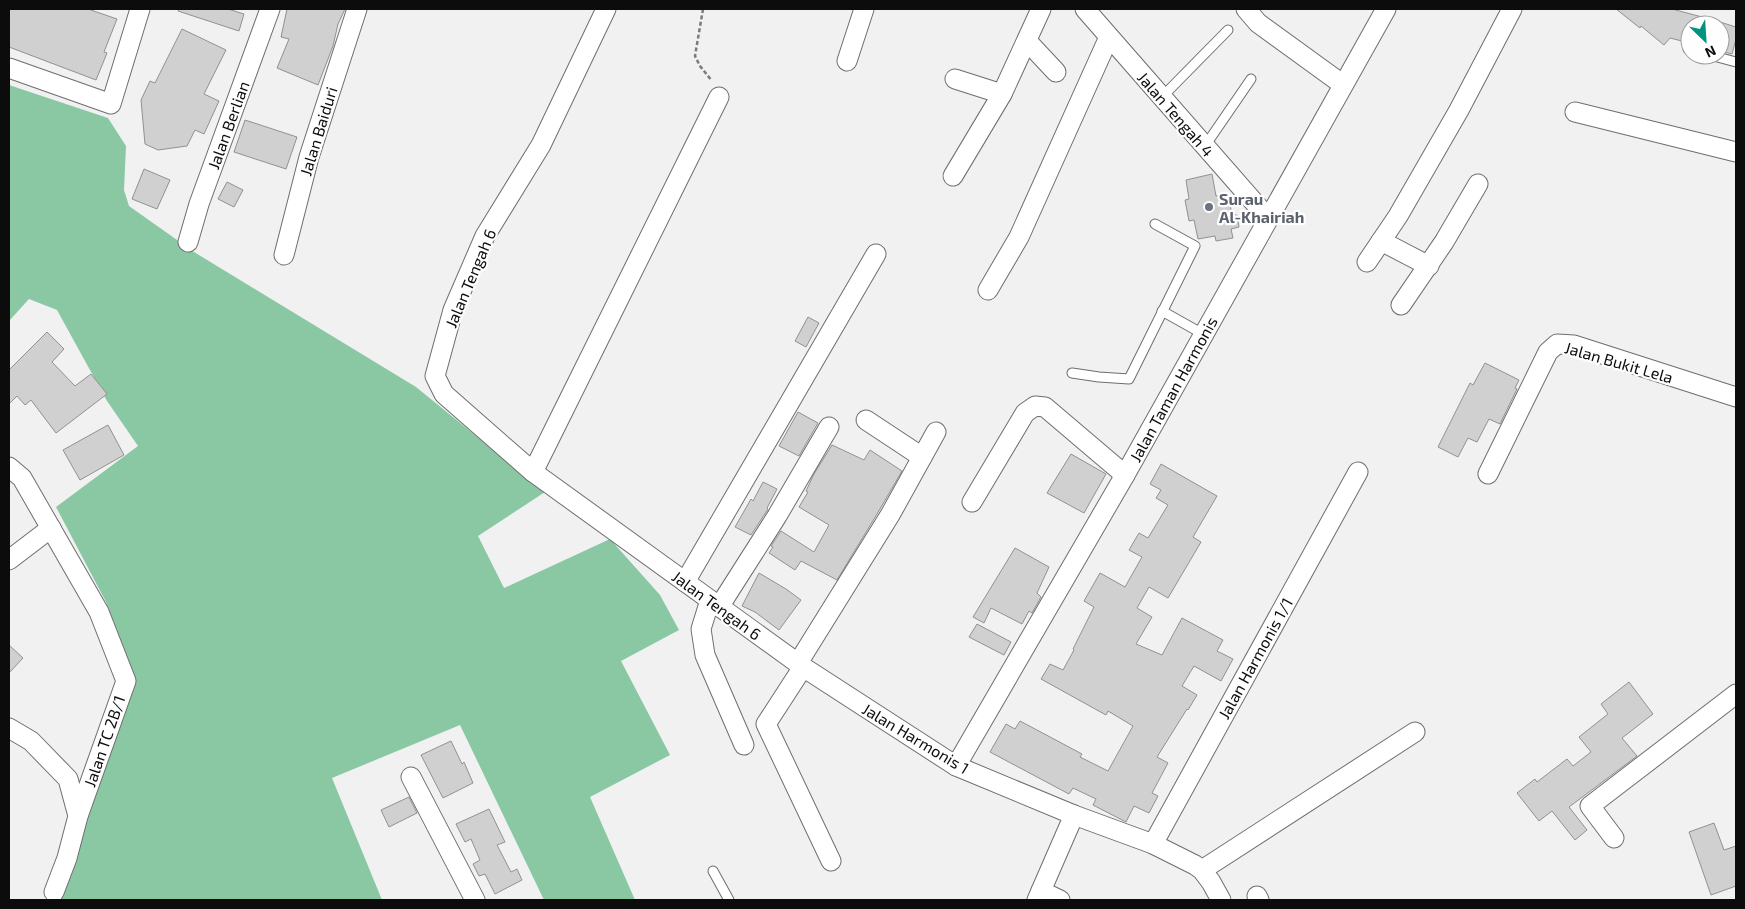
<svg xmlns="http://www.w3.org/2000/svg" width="1745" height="909" font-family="'Exo 2',sans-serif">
<rect width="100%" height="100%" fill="#f1f1f2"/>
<path fill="#89c8a3" d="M9 85 108 118 126 146 124 190 129 206 194 252 416 387 545 492 478 536 504 588 610 539 660 595 679 630 621 661 670 755 590 797 635 900H544L460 725 332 778 382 900H61L135 677 106 602 56 507 138 446 107 401 57 310 29 299 9 321Z"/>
<g fill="#d1d0d0" stroke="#929190">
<path d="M9 9H88L117 19 104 52 107 53 96 80 9 47Z"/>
<path d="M179 9H228L244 14 239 31 178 11Z"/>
<path d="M287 9H345L338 24 333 46 318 85 277 68 289 39 281 37Z"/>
<path d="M1616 9H1672L1717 21V25H1690V43L1670 38 1664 45 1641 26 1640 28Z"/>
<path d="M1720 22 1736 27V39L1732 54 1720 51Z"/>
<path d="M182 29 226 50 204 94 219 101 204 134 195 130 187 146 158 150 145 144 141 100 150 81 155 83Z"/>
<path d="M245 120 297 137 286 169 234 152Z"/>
<path d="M144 169 170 180 157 209 132 199Z"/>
<path d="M1212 174 1216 196 1228 194 1232 215H1237L1239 227 1231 229 1233 238 1216 241 1215 236 1198 239 1194 220 1189 221 1185 200 1189 199 1186 180Z"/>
<path d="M227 182 243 190 234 207 218 199Z"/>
<path d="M808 317 819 323 806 347 795 341Z"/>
<path d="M47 332 64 349 52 362 75 386 91 374 107 394 56 433 31 400 25 405 17 396 9 404V370Z"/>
<path d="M1485 363 1519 380 1515 388 1517 389 1500 424 1489 419 1477 442 1468 438 1458 457 1438 447 1470 383 1473 385Z"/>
<path d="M798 412 818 423 799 456 779 446Z"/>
<path d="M108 425 124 455 80 480 63 450Z"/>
<path d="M832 445 864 460 870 450 902 471 880 509 837 580 801 561 795 570 769 553 773 547 771 546 781 531 814 552 829 525 799 507 808 492 806 491 814 474Z"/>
<path d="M1071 454 1106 474 1084 513 1047 493Z"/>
<path d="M1161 464 1217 496 1193 537 1201 542 1168 598 1149 587 1137 608 1152 617 1136 644 1162 655 1182 618 1223 640 1217 651 1233 659 1221 681 1194 666 1182 686 1197 695 1188 710 1187 709 1157 757 1168 763 1152 793 1158 796 1149 813 1134 806 1126 822 1093 805 1096 799 1073 788 1069 794 990 752 1006 724 1015 729 1020 721 1082 754 1080 757 1108 771 1133 726 1108 711 1106 715 1041 679 1050 664 1063 670 1074 650 1073 649 1094 607 1084 601 1100 573 1125 587 1142 557 1129 550 1139 533 1148 538 1168 505 1156 498 1161 490 1150 484Z"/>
<path d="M763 482 777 489 767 508 768 509 751 535 735 527 751 499 753 501Z"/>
<path d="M1015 548 1049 567 1037 593 1041 597 1032 613 1029 611 1022 624 991 608 984 623 973 617Z"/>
<path d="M759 573 786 589 801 600 779 630 755 612 742 606Z"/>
<path d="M977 624 1011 642 1004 655 969 637Z"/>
<path d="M9 645 23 658 9 673Z"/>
<path d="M1629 682 1653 714 1622 738 1637 756 1569 807 1587 830 1575 840 1552 811 1539 821 1517 793 1535 779 1537 782 1567 759 1573 766 1591 752 1579 737 1608 714 1601 704Z"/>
<path d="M451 741 462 764 464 762 473 783 443 798 421 755Z"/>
<path d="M409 797 417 813 389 827 381 810Z"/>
<path d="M489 809 505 842 497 845 511 872 517 869 522 880 495 894 485 874 479 876 473 864 480 860 471 839 465 842 456 824Z"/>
<path d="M1714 823 1724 850 1736 846V886L1711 895 1689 832Z"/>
</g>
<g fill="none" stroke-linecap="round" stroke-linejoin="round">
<defs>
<g id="lane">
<path d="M1688 49 1690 50"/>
<path d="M1710 55 1736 62"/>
<path d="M1162 97 1228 30"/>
<path d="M1205 146 1251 79"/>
<path d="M1162 311 1203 334"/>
<path d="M1072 373 1099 377 1129 379 1195 246 1155 224"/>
<path d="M713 871 729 900"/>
</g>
<g id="street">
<path d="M606 9 541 145 485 236 453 310 435 376 444 394 533 472 803 667 956 766 1074 815 1153 844 1195 865 1202 870 1211 882 1221 900"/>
<path d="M1085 9 1268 218"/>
<path d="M1246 9 1258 23 1342 84"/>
<path d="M1027 41 1056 72"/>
<path d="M847 61 864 9"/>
<path d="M9 68 111 104 140 9"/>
<path d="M955 79 1002 94 1041 9"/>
<path d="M1575 112 1736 152"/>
<path d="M953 176 1002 94"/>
<path d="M1381 241 1429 266"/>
<path d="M188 242 199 204 270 9"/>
<path d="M284 255 309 157 357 9"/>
<path d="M1367 262 1398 216 1459 110 1512 9"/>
<path d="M988 290 1019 237 1109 37"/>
<path d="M1401 305 1444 242 1478 184"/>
<path d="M866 420 922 457"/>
<path d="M9 467 22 478 99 612 126 681 78 816 67 858 54 892"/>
<path d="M533 472 719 97"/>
<path d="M1488 474 1548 352 1557 344 1574 345 1736 397"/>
<path d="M972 502 1025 413 1035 406 1045 407 1125 475"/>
<path d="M9 560 51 528"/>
<path d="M685 582 876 254"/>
<path d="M710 600 701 629 705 655 744 745"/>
<path d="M719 607 777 516 829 427"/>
<path d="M798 663 890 515 936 432"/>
<path d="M803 667 766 724 831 861"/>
<path d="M9 728 31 741 68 779 78 816"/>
<path d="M956 766 1125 475 1386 9"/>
<path d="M411 777 475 900"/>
<path d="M1614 838 1590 806 1736 694"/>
<path d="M1153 844 1358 472"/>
<path d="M1202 870 1415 732"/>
<path d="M1041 891 1060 900"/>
<path d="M1257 896 1259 900"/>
<path d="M1037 900 1074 815"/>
</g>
</defs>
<use href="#lane" stroke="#6e6e6f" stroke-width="11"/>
<use href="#street" stroke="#6e6e6f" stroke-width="21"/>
<path stroke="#7b7b7c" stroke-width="2.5" stroke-dasharray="4 2.5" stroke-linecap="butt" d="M703 9 695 56 700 66 712 81"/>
<use href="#lane" stroke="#fff" stroke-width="9"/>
<use href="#street" stroke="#fff" stroke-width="19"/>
</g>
<circle fill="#6b7280" stroke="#fefeff" stroke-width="2" cx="1209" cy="207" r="5"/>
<g text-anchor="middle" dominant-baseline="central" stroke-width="4.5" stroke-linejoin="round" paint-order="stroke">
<g font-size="16" fill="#0c0c0c" stroke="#fefeff">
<text transform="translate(1176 114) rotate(49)">Jalan Tengah 4</text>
<text transform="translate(228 125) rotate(-70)">Jalan Berlian</text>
<text transform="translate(318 131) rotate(-73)">Jalan Baiduri</text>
<text transform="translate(470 278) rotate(-67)">Jalan Tengah 6</text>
<text transform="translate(1619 362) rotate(16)">Jalan Bukit Lela</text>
<text transform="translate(1173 389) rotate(-61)">Jalan Taman Harmonis</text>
<text transform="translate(717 605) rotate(36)">Jalan Tengah 6</text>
<text transform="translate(1255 658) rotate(-61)">Jalan Harmonis 1/1</text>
<text transform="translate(916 738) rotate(31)">Jalan Harmonis 1</text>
<text transform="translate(104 741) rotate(-71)">Jalan TC 2B/1</text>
</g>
<g font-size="16" font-weight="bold" fill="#5b616d" stroke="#fefeff" text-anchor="start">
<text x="1219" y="198">Surau<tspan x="1219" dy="18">Al-Khairiah</tspan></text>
</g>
</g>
<rect width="1745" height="909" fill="none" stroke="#0c0c0c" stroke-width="20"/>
<g transform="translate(1705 40) rotate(155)"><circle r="24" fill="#fefeff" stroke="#9d9d9e"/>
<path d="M0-4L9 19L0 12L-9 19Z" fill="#019380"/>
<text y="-8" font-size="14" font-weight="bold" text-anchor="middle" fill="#0c0c0c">N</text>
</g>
</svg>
